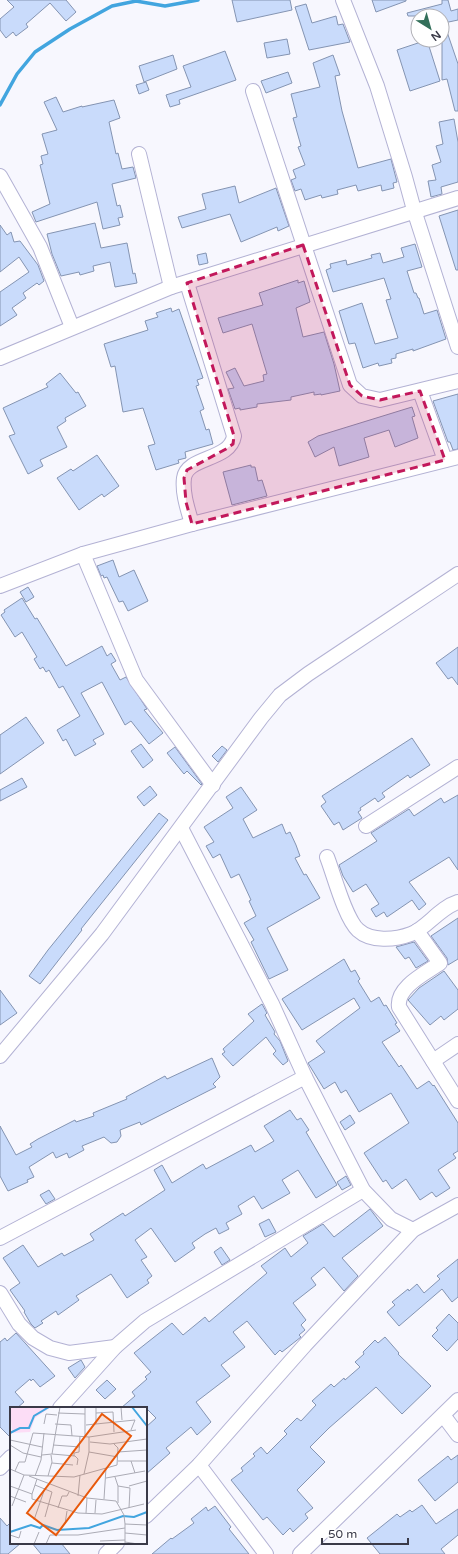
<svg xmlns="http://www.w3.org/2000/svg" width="458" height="1554" font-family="'Varela Round',sans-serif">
<rect width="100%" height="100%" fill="#f7f7fe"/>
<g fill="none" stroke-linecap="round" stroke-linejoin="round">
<path stroke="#42a5df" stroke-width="3.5" d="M0 105 17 74 35 52 70 29 112 6 136 1 165 6 198 0"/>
</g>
<g fill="#c9dbfb" stroke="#8494b2">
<path d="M7 0H66L76 12 66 21 50 3 26 24 28 27 16 36 13 32 6 38 0 30V19L14 7Z"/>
<path d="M232 0H290L292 10 237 22Z"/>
<path d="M372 0H406V1L376 12Z"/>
<path d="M442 0H448L451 11 458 9V20L444 23 458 64V111H455L447 79 442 80V16H408L407 13 442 4Z"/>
<path d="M306 4 312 23 336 16 338 25 343 24 350 42 309 50 295 7Z"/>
<path d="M287 39 290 54 267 58 264 43Z"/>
<path d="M427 40 440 81 410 91 397 50Z"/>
<path d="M225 51 236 80 179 100 180 104 170 107 166 95 191 87 183 66Z"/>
<path d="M173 55 177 69 144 82 139 66Z"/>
<path d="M333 55 340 75 335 76 342 111 358 168 391 159 397 182 393 183 394 188 382 191 381 185 358 191 356 185 337 190 338 194 322 198 321 195 305 200 301 189 295 191 291 180 296 178 293 170 305 165 298 147 301 146 293 118 297 117 291 94 320 87 313 63Z"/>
<path d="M288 72 292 83 266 93 261 81Z"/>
<path d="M146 82 149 90 139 94 136 85Z"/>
<path d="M56 97 63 112 82 106V107L114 100 120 118 109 122 116 154 118 153 122 169 133 167 136 178 112 184 117 206 120 205 123 217 118 218 120 225 103 229 97 202 36 222 32 212 50 204 40 165 43 164 41 156 48 154 42 134 57 130 44 102Z"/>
<path d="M454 119 458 142V182L441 187 442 194 431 197 428 181 436 180 432 165 441 162 436 146 443 144 439 122Z"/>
<path d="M235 186 239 203 276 188 289 226 278 231 277 227 241 242 230 214 182 228 178 217 206 209 202 194Z"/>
<path d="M458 210V270H456L439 216Z"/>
<path d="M95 223 101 248 127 243 133 274 135 273 137 283 115 287 110 262 93 266 94 271 80 275 79 272 61 276 52 254 47 234Z"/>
<path d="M0 225 7 235 11 232 14 242 20 241 38 265 44 281 39 285 37 283 23 293 26 298 12 308 17 315 0 326V292L29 272 19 257 0 272Z"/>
<path d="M415 244 422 267 407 271 414 293H416L418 298H419L424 314 437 310 446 339 413 351V349L396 354V358L391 359 392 363 379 366 378 363 363 368 355 343 349 344 339 311 362 303 375 344 398 338 386 300 391 299 384 278 333 292 326 270 331 268 330 264 346 260 347 265 372 258 371 255 380 253 383 263 404 257 401 248Z"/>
<path d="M206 253 208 263 199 265 197 255Z"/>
<path d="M298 280V283L304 281 310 302 296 308 303 337 324 332 334 364 340 391 321 395V394L314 395V392L291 397V400L257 404V407L240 410V408L235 409 228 389 234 388 226 372 235 368 244 386 264 381 263 375 267 374 252 324 223 333 218 318 263 305 259 293Z"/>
<path d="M171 308 172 312 179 309 203 378 197 380 199 385 196 386 204 409 200 411 206 430 209 429 213 444 185 452 186 458 178 460 179 463 156 470 148 446 155 444 143 408 123 412 115 366 111 367 104 344 148 330 145 321 158 317 156 313Z"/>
<path d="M60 373 76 393 78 392 86 406 65 418 66 421 57 427 67 447 40 460 43 466 28 474 9 436 15 434 3 408 48 387 46 384Z"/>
<path d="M458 394V449L453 450 450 442H448L433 401Z"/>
<path d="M412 407 415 416 412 417 418 438 395 447 389 430 364 438 369 457 339 466 334 447 315 457 308 442 318 436Z"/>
<path d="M97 455 119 486 104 497 102 494 79 510 57 478 71 469 73 471Z"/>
<path d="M251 465V467H255L258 481 262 480 267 496 232 505 223 472Z"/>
<path d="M113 560 119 577 134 570 148 601 128 611 123 601 119 602 107 577 104 578 103 575 101 576 97 566Z"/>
<path d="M28 587 34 597 26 602 20 592Z"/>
<path d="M22 598 35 619 37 618 66 666 102 646 107 656 111 653 116 661 111 664 120 680 126 677 147 709 144 710 163 733 149 744 131 721 125 725 102 682 81 693 104 734 93 740 96 744 75 756 66 739 63 741 57 730 80 716 63 686 59 688 49 670 46 672 43 667 40 669 34 659 37 657 22 632 15 637 1 615 5 612 4 610Z"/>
<path d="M458 647V685L452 677 448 679 436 663Z"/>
<path d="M26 717 44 743 0 774V735Z"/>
<path d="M412 738 430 765 410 778 408 775 382 793 385 797 378 802 375 798 360 808 361 810 358 812 362 818 343 830 339 822 334 825 321 806 326 802 322 796Z"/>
<path d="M141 744 153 760 143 768 131 751Z"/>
<path d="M222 746 227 750 218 762 212 756Z"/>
<path d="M175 747 202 784 201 785 187 771 184 774 167 753Z"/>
<path d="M22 778 27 787 0 801V790Z"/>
<path d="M150 786 157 795 144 806 137 797Z"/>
<path d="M241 787 257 810 243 819 253 838 282 824 286 834 290 832 296 845 300 856 295 858 304 875 306 874 320 898 267 928 288 970 269 979 251 942 254 940 244 923 256 916 249 901 251 900 239 874 231 878 220 854 213 858 206 846 214 842 204 827 233 808 226 797Z"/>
<path d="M458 795V870L449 857 409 882 426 904 419 910 412 900 387 917 384 912 376 917 371 909 379 904 366 884 353 892 343 876 339 865 377 841 371 833 409 809 414 816 441 798 444 803Z"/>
<path d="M159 813 168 820 81 929 82 930 40 984 29 976 48 950Z"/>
<path d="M458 918V959L448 965 447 958 431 936Z"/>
<path d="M414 942 428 961 416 968 409 957 405 959 396 947Z"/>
<path d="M344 959 351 972 355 970 360 979 358 981 371 1002 379 997 384 1006 386 1005 397 1023 395 1024 400 1031 382 1042 399 1067 401 1065 417 1089 429 1081 433 1086 434 1085 458 1123V1151L453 1154 456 1158 438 1170 450 1188 436 1197 432 1192 420 1200 406 1179 392 1189 386 1180 383 1182 364 1153 409 1123 391 1093 359 1112 346 1090 341 1093 335 1082 324 1089 308 1063 325 1052 316 1041 360 1008 354 998 302 1030 282 999Z"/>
<path d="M444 971 458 990V1009L444 1020 441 1016 430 1025 408 1000 419 988Z"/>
<path d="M0 990 17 1013 0 1025Z"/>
<path d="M262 1004 267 1013 265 1015 275 1032 274 1034 280 1041 288 1061 283 1065 273 1054 276 1051 266 1037 233 1066 222 1054 225 1052 223 1049 254 1021 248 1014Z"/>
<path d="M212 1058 220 1077 213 1084 216 1087 141 1125 140 1122 120 1130 121 1136 117 1142 111 1143 104 1137 82 1146 84 1150 69 1158 67 1153 56 1158 53 1152 29 1167 34 1177 27 1180 28 1182 8 1191 0 1176V1126L16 1155 32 1147 30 1144 38 1139 75 1120 76 1122 94 1116 93 1113 127 1099 126 1097 165 1076 167 1079Z"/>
<path d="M290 1110 297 1120 301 1118 309 1130 306 1132 337 1185 316 1198 298 1170 282 1180 290 1193 262 1209 254 1196 238 1206 242 1214 226 1223 229 1229 219 1234 216 1228 205 1234 192 1243 195 1248 175 1262 151 1228 135 1240 147 1257 141 1260 152 1276 147 1280 149 1283 127 1298 111 1274 76 1296 79 1300 58 1315 56 1311 41 1321 43 1323 35 1328 31 1324 24 1312 25 1311 10 1290 20 1283 3 1258 23 1245 38 1267 62 1253 64 1256 94 1240 90 1234 123 1213 125 1216 165 1190 154 1170 162 1165 172 1183 203 1164 206 1169 251 1145 255 1152 274 1141 264 1126Z"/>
<path d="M350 1115 355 1123 345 1130 340 1122Z"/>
<path d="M346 1176 351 1185 342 1190 337 1182Z"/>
<path d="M49 1190 55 1199 46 1204 40 1195Z"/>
<path d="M370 1209 383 1226 342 1258 358 1276 344 1291 324 1267 311 1278 316 1285 293 1303 306 1320 301 1325 305 1330 299 1335 301 1337 282 1352 280 1350 275 1355 247 1321 233 1332 245 1347 221 1365 230 1376 196 1402 211 1422 197 1435 191 1427 166 1448 170 1453 146 1474V1427L156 1418 146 1408H121L135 1396 132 1392 147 1379 145 1377 151 1372 134 1353 172 1323 183 1335 205 1317 209 1322 267 1273 261 1266 285 1248 291 1257 308 1243 303 1236 323 1224 334 1237Z"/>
<path d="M269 1219 276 1232 265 1237 259 1224Z"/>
<path d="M221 1247 230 1260 222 1265 214 1252Z"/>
<path d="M458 1259V1297L452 1302 442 1289 399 1326 387 1312 395 1305 392 1302 408 1289 409 1291 417 1284 424 1293 440 1279 437 1276Z"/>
<path d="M449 1314 458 1323V1339L447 1351 432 1336 438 1330 436 1328Z"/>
<path d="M16 1333 55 1376 40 1387 33 1379 31 1381 30 1379 15 1392 24 1402 17 1408H11V1438L0 1427V1342L5 1338 7 1341Z"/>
<path d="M385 1337 399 1353 398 1354 431 1386 402 1414 376 1387 329 1428 310 1447 325 1462 297 1490 313 1508 305 1514 308 1518 293 1532 290 1528 283 1535 267 1517 263 1520 231 1480 243 1471 241 1468 255 1456 253 1454 261 1447 267 1454 287 1434 284 1431 297 1418 301 1421 316 1405 312 1401 331 1384 334 1387 344 1378 345 1380 360 1367 355 1362 364 1354 363 1352 375 1340 378 1343Z"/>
<path d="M81 1360 85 1367 75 1378 68 1368Z"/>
<path d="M107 1380 116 1389 105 1399 96 1390Z"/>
<path d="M458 1455V1482L435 1501 418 1480 448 1456 451 1460Z"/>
<path d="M422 1505 436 1524 458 1509V1535L441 1549 445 1554H380L367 1538 397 1514 400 1517 410 1510 412 1512Z"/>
<path d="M215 1506 231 1527 229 1529 249 1554H152L171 1538 172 1539 194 1523 191 1519 206 1507 208 1511Z"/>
<path d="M0 1518 7 1526 11 1522V1543H21L8 1554H0Z"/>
<path d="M32 1543H61L70 1554H41Z"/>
</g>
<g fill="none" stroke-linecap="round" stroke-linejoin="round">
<defs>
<g id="minor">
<path d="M343 0 377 86 405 177 414 210 458 347"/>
<path d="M253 91 350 385 362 396 380 400 458 381"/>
<path d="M139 154 171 287"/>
<path d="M0 176 40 247 72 327"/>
<path d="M187 283 234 436C230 461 187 456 184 478 182 493 188 510 192 524"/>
<path d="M0 358 171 287 458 198"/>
<path d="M420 391 445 460"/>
<path d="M83 554 136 680 213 785"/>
<path d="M0 586 83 554 192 524 458 457"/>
<path d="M366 826 458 767"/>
<path d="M181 828 272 1004 305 1077"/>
<path d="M327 857C334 875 345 918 358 930 371 942 395 940 411 934 427 928 439 908 458 902"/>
<path d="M417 931 440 963C426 973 396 987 399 1007L458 1101"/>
<path d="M0 1056 102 934 261 718 280 695 308 674 458 574"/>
<path d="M433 1061 458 1044"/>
<path d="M0 1238 305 1077 363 1190 391 1219 413 1230"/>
<path d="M0 1293 19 1324 33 1338 50 1348 69 1353 115 1347"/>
<path d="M60 1408 115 1347 145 1321 363 1190"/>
<path d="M443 1415 458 1435"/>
<path d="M199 1465 266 1554"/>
<path d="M0 1468 11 1457"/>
<path d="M146 1516 199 1465 305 1345 413 1230 458 1205"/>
<path d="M106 1554 117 1543"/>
<path d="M300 1554 458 1400"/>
</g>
</defs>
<use href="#minor" stroke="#b3b2d4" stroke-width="16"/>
<use href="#minor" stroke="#fff" stroke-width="14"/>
</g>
<path fill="#c2185b" fill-opacity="0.2" stroke="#c2185b" stroke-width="3" stroke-dasharray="8 5" stroke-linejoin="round" d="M303 245 350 385 362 396 380 400 420 391 445 460 192 524 186 502 184 478 187 470 226 449 233 444 234 436 187 283Z"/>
<g transform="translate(10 1407)">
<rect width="137" height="137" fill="#f7f7fe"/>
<path d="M0 0H41L25 11 20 25 2 26Z" fill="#fcddf6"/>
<path fill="none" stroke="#42a5df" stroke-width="2" d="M122 0 137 19M0 26 10 21H19L24 9 39 0M0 125 21 118 30 121 33 118 47 123 79 121 113 109 124 110 137 105"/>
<path fill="none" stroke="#ababb5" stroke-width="1" d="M111 0 112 13M48 6 75 7M86 6 103 5 104 25M34 17 36 7 47 8M45 17 61 18 62 29M86 17V0M76 18 125 13 121 23M75 29V0M79 30V45L108 50M0 33 32 40M80 35 100 37 137 32M0 38 13 46 31 50M43 38 70 40M108 45 137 43M42 47 65 49 68 52 67 58M32 48 42 47 50 0M64 49V46L69 45 70 29M108 54H137M121 54 125 66M42 56 63 58M0 62 14 68 64 70 107 58 108 41 104 37M5 64 9 55H15L23 26 79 30 126 23M74 67 79 45M19 69 77 91 106 94 114 108 115 117M25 69 31 53 34 26M38 69 42 55 41 48M105 70 108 79 120 81 119 101M96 71 135 64M25 78 42 85 35 110M0 79 22 87V92L68 106 92 107 134 97M119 79 137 74M22 87 27 72M0 89 16 95M68 89 70 68M94 92 96 61M108 96V79M2 99 14 68M48 101 52 89H57L59 85M76 106 77 91M85 106 86 93M24 113 35 81M55 117 57 104M115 126 137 128M0 128 9 131 11 124M90 134 115 133M115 135 128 137M24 137 29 125M36 137 40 128H68L115 121M115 137V117L137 118"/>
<path fill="#e8590c" fill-opacity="0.15" stroke="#e8590c" stroke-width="2" d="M92 7 121 29 46 128 17 106Z"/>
<rect width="137" height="137" fill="none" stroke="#3a3a48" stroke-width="2"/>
</g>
<g transform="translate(430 28) rotate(143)"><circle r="19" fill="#ffffff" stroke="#b0b0b6"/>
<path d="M0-3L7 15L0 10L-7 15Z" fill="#336f5a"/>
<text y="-6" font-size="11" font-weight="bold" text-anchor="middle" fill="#3a3a48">N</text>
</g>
<path d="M322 1538v6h86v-6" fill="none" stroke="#3a3a48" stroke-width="2"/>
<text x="328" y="1538" font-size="12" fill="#3a3a48" stroke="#ffffff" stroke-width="3" paint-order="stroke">50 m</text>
</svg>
